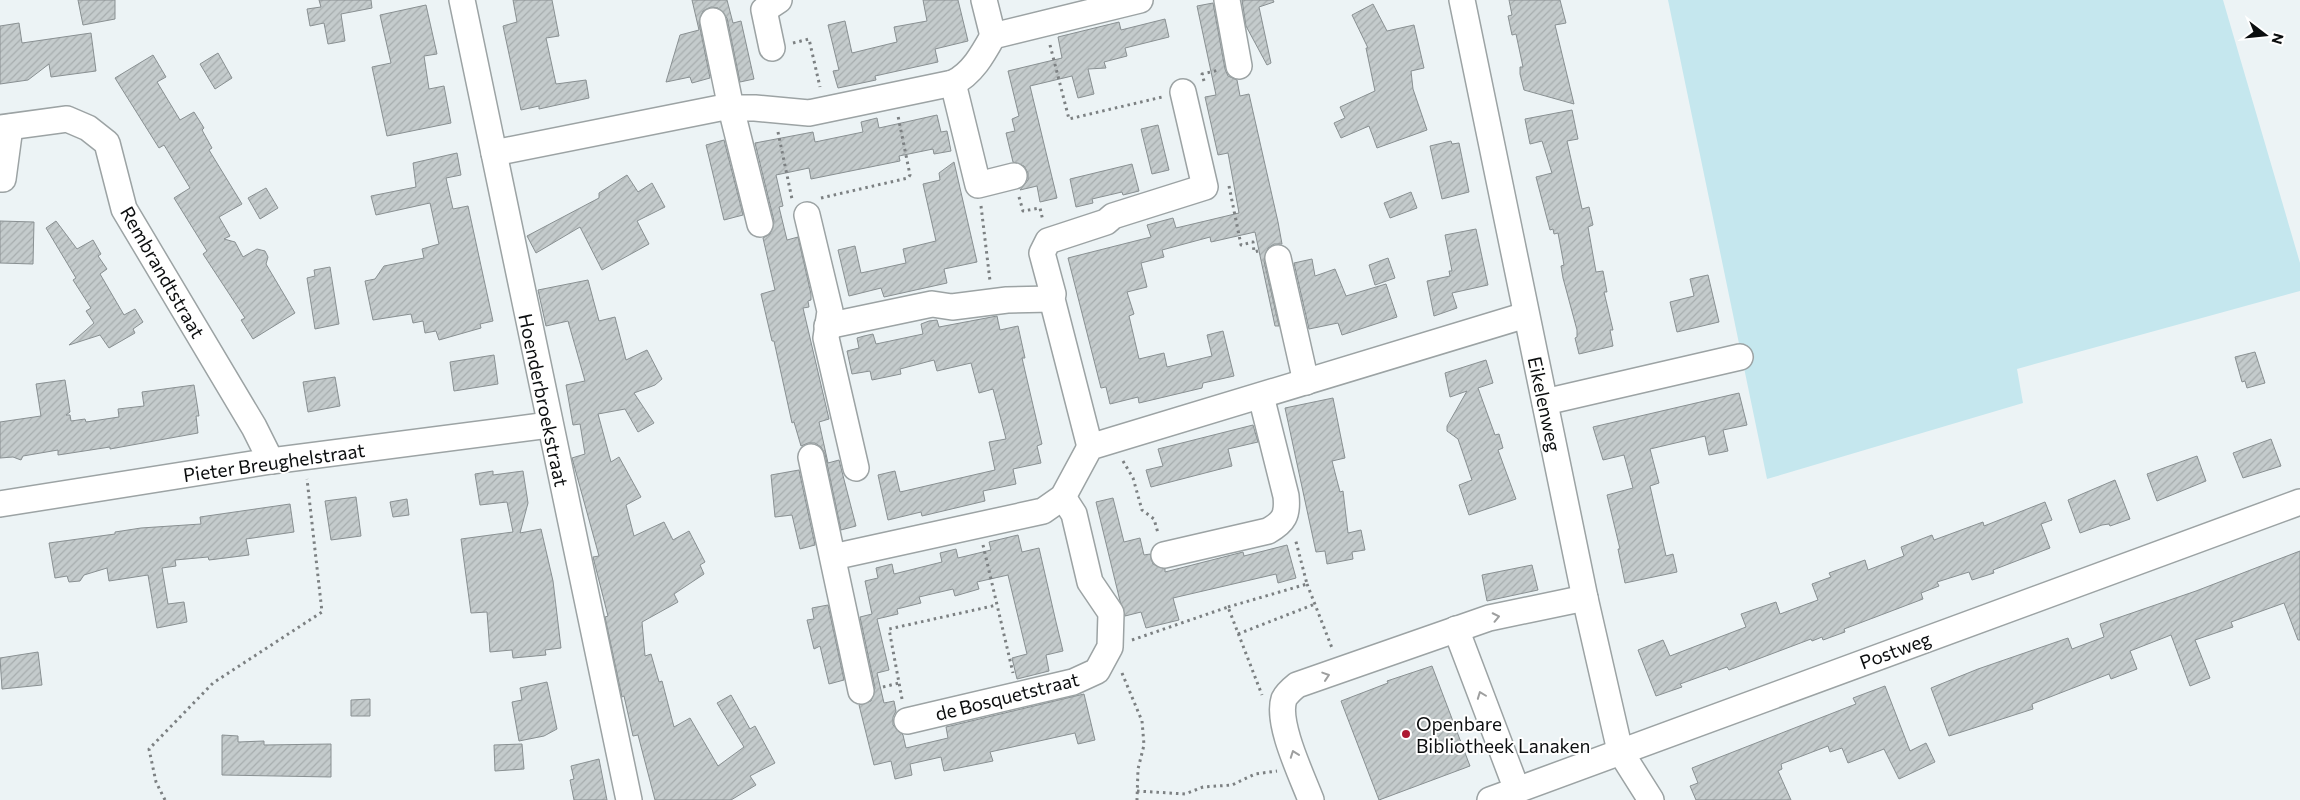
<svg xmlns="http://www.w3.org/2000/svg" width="2300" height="800" font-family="Commissioner,sans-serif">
<defs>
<pattern id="building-hatch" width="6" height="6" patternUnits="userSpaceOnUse" patternTransform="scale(1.25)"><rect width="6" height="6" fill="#c4cbcc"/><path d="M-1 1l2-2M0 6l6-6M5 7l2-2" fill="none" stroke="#a7adae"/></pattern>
</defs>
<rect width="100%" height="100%" fill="#ecf3f5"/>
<path fill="#c5e7ee" d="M1668 0H2223L2300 263V291L2017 369 2023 403 1767 479Z"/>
<g fill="url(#building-hatch)" stroke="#899092">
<path d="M78 0H115V19L83 25Z"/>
<path d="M319 0H371L372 8 341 14 345 41 328 44 324 23 310 26 307 9 321 7Z"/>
<path d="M513 0H552L559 36 546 38 556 84 586 80 589 98 539 109V106L521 110 503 26 517 22Z"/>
<path d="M692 0H727L733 23 741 21 754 79 740 82 727 18 718 8 711 7 703 11 699 23 710 78 692 83 690 77 666 82 680 35 699 30Z"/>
<path d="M923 0H958L968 41 935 49 938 62 875 76 876 80 838 88 833 71 839 70 828 25 845 21 852 53 897 42 894 27 927 21Z"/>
<path d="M1242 0H1273L1274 2 1259 7 1271 63 1267 65 1246 26Z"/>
<path d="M1509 0H1560L1566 23 1555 25 1574 104 1524 90 1520 74V67H1523L1516 34 1512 35 1508 16 1512 15Z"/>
<path d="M1213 3 1225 69 1228 76 1237 80 1240 96 1249 94 1278 222 1282 244H1274L1268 248 1264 261 1279 326H1275L1255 232 1211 242 1210 237 1162 250 1164 257 1141 263 1147 287 1127 292 1134 314 1129 316 1139 359 1164 353 1167 367 1212 356 1207 335 1223 331 1234 376 1203 383 1202 388 1139 403 1138 397 1110 404 1106 387 1101 388 1068 258 1151 237 1147 225 1173 218 1176 228 1239 213 1228 153 1218 155 1205 97 1216 95 1197 6Z"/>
<path d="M1373 4 1387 31 1414 25 1424 68 1411 71 1413 89 1427 130 1377 148 1369 126 1341 138 1334 123 1345 118 1340 107 1375 91 1366 48H1368L1352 15Z"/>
<path d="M426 5 437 54 424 56 429 89 444 86 451 123 387 136 372 67 391 63 380 15Z"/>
<path d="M1165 19 1169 37 1125 48 1127 56 1104 62 1106 68 1088 69 1094 94 1078 98 1072 76 1030 86 1057 198 1040 202 1037 186 1020 190 1028 180V173L1024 166 1013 162 1006 133 1015 131 1012 119 1019 116 1008 71 1062 58 1058 37 1119 22 1121 30Z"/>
<path d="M19 23 22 43 91 33 96 71 51 77 49 64 28 80 0 84V26Z"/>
<path d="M218 53 232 78 215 89 200 64Z"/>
<path d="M153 55 166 77 157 82 180 120 194 112 204 128 202 130 212 148 209 150 242 204 219 217 230 236 224 239 235 242 243 257 257 249 265 251 268 257 266 264 295 313 253 339 241 320 245 318 203 254 207 251 174 198 190 188 164 145 159 148 115 78Z"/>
<path d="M1572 110 1578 139 1567 141 1582 209 1589 207 1593 225 1588 227 1596 272 1603 271 1607 292H1604L1613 330H1610L1613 346 1579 354 1575 338 1577 337V330L1563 278 1561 266 1564 265 1558 233 1554 234 1553 229 1550 230 1536 177 1552 173 1542 141 1530 144 1525 119Z"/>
<path d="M937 115 941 132 947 131 951 151 934 154 933 149 899 156 900 161 811 179 809 168 776 175 783 206 779 207 787 240 798 237 811 294V300L808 301 809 307 803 308 829 419 819 422 828 463 839 460 856 526 841 530 825 454 821 447 815 443H808L801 446 794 422 792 423 774 341H772L761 294 775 290 763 238 770 234 774 221 755 143 813 132 815 142 863 132 861 122 877 118 879 128Z"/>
<path d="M1158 125 1169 170 1152 174 1141 129Z"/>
<path d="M724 140 743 215 724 220 706 145Z"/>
<path d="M1451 141 1452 144 1459 143 1469 192 1442 199 1430 146Z"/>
<path d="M457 153 461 175 446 178 453 209 468 206 493 321 480 324 481 328 439 340 436 331 425 333 423 321 413 323 411 314 373 320 365 281 375 279 384 266 424 258 422 249 439 244 430 203 376 215 371 196 416 187 413 163Z"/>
<path d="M954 162 977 262 944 269 947 283 884 297 881 288 849 296 838 250 855 246 861 273 906 263 903 249 936 241 923 184 940 180 939 173Z"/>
<path d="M1132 164 1139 191 1123 195 1122 192 1092 199 1093 203 1076 207 1070 179Z"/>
<path d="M627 175 638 192 652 183 665 207 637 221 649 244 602 270 580 227 536 253 527 236 599 198V193Z"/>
<path d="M266 188 278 208 260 219 248 198Z"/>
<path d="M1411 192 1417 208 1390 218 1384 203Z"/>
<path d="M0 221 34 222 33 264 0 263Z"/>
<path d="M56 221 77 249 93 240 101 254 98 256 107 269 100 274 124 315 135 309 143 322 133 329 135 333 109 348 100 335 69 345 94 323 86 311 91 308 73 280 76 278 46 228Z"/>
<path d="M1476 229 1488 285 1452 293 1457 308 1434 316 1427 281 1450 276 1449 271H1452L1445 235Z"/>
<path d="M1388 258 1395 278 1375 285 1369 265Z"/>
<path d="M1312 259 1315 276 1335 269 1346 296 1386 284 1397 317 1342 335 1338 323 1309 329 1294 263Z"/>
<path d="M330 267 339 324 315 329 307 278 315 276 314 270Z"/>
<path d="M1708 275 1719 322 1677 332 1670 302 1694 296 1690 279Z"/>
<path d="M588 280 599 321 615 317 626 360 647 350 662 379 655 385 634 393 654 423 638 432 625 409 598 414 611 462 619 457 641 497 626 505 634 536 664 522 673 540 689 531 705 562 700 565 704 574 674 594 678 602 642 622 645 656 651 654 659 682 662 681 674 727 690 718 718 766 744 747 717 703 731 695 750 729 755 726 775 763 750 776 756 785 731 800H655L638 735 633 736 624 696 622 697 605 617 608 616 593 557 599 556 572 458 585 454 580 424 573 425 566 385 585 381 568 321 546 326 538 290Z"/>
<path d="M997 316 1000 330 1018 326 1025 358H1022L1042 444 1037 446 1041 463 1013 469 1016 484 983 491 985 501 922 516 921 512 888 520 878 475 895 471 900 492 995 470 989 442 1006 439 993 389 979 393 971 363 937 371 934 360 900 369 901 374 872 380 870 371 852 374 847 351 859 348 857 338 864 336 873 334 876 344 923 334 921 324 929 321 937 320 939 327Z"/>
<path d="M2255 352 2265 383 2247 388 2245 381 2242 382 2235 357Z"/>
<path d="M494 355 498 384 454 391 450 362Z"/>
<path d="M1486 360 1493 383 1478 388 1495 435 1499 434 1503 448 1498 450 1516 499 1469 515 1459 485 1472 480 1458 439 1447 431V426L1467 391 1450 397 1445 373Z"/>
<path d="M335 377 340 406 308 412 303 382Z"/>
<path d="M65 380 70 412 66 415H70L71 421 85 419 86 422 119 417 118 409 144 406 142 392 194 385 199 416H196L198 433 110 449V447L58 455V450L23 456 21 460 13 457 0 458V422L41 416 36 384Z"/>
<path d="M1739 393 1747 425 1723 430 1728 451 1709 455 1705 436 1650 449 1659 483 1650 486 1666 556 1673 554 1677 572 1625 583 1618 549H1620L1607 495 1633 488 1624 455 1603 460 1593 427Z"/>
<path d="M1333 398 1345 458 1332 461 1340 492 1343 491 1348 533 1361 530 1365 550 1352 552 1353 559 1327 564 1325 551 1316 552 1285 408Z"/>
<path d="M1253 425 1258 442 1228 449 1232 466 1151 487 1146 470 1163 466 1158 449Z"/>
<path d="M2271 439 2281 466 2243 478 2233 453Z"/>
<path d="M2197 456 2206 481 2157 501 2147 474Z"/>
<path d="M799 470 815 545 800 549 792 515 775 517 771 475Z"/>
<path d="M493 471V475L523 471 528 503 520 533 541 529 553 581 561 648 545 650 546 655 513 658 512 650 490 652 487 612 471 613 461 539 513 532 507 502 480 505 475 474Z"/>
<path d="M2115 480 2130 519 2110 526 2109 524 2102 525 2080 533 2068 500Z"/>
<path d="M356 497 361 536 331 540 325 501Z"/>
<path d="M1113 498 1124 542 1140 538 1144 555 1150 554 1153 564 1165 569V572L1243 552 1244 556 1287 545 1296 578 1278 583 1276 574 1173 598 1179 620 1146 628 1141 612 1125 616 1120 601 1096 502Z"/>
<path d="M407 499 409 515 393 517 390 502Z"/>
<path d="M2045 502 2052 520 2041 524 2050 548 1993 570 1994 573 1972 580 1969 572 1937 582 1939 586 1921 593 1923 599 1844 629 1845 632 1823 640 1822 637 1812 641 1811 639 1729 670 1727 667 1680 684 1682 687 1656 696 1638 650 1663 640 1670 656 1746 627 1741 614 1776 602 1780 614 1818 600 1812 584 1831 577 1829 573 1865 560 1868 570 1904 556 1901 547 1932 535 1934 540 1983 522 1984 526Z"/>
<path d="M290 504 294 532 246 539 249 555 209 560 208 557 175 560 176 566 162 568 168 604 184 602 187 622 157 628 148 575 109 581 107 568 84 575 80 581 69 582 67 576 55 578 49 543 115 534V532L141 528 201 524 200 517Z"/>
<path d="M1018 535 1022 552 1039 548 1056 622 1063 651 1046 655 1049 671 1017 679 1012 658 1027 654 1008 575 977 582 979 589 955 596 953 589 919 597 921 603 897 609 898 614 877 619 889 670 877 673 884 703 894 701 896 711 893 717V725L903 735 906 748 948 738 946 727 1084 694 1095 740 1078 744 1075 733 990 752 993 761 944 771 941 757 910 764 912 775 895 779 891 761 874 765 859 705 871 701 875 688 860 617 872 614 865 581 878 578 876 568 892 564 894 574 942 562 940 553 956 549 958 558 991 550 989 542Z"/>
<path d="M2300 551V640H2298L2284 603 2231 622 2233 627 2195 640 2210 678 2190 686 2171 635 2130 651 2137 669 2111 679 2109 674 2032 704 2033 709 1949 736 1931 688 1978 669 2068 638 2072 649 2104 637 2100 624 2196 591Z"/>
<path d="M1532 565 1538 590 1487 601 1482 575Z"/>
<path d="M828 605 844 680 829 684 820 646 814 649 807 620 814 619 812 608Z"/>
<path d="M38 652 42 685 2 689 0 658Z"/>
<path d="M1432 666 1470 766 1379 800 1341 701 1388 683 1387 681Z"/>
<path d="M547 682 557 729 544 736 519 741 512 702 522 700 520 688Z"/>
<path d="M1885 686 1910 751 1926 743 1935 762 1899 779 1884 749 1848 763 1842 748 1830 752 1828 746 1781 764 1782 769 1778 771 1791 800H1696L1690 786 1698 783 1692 768 1856 704 1853 698Z"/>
<path d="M370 699V716H351V700Z"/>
<path d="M222 735 238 736V742L264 741V745L331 744V777L222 775Z"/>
<path d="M522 744 524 769 495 771 494 745Z"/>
<path d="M599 759 607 800H574L570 780 574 779 571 766Z"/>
</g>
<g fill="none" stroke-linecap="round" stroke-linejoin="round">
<defs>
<g id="minor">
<path d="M462 0 629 800"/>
<path d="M984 0 993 36"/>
<path d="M1227 0 1239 66"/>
<path d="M1462 0 1585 598 1620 751 1651 800"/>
<path d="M713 21 731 108 760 224"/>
<path d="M772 48 764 10 779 0"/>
<path d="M953 83 978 185 1014 176"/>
<path d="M0 128 67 119 88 128 107 143 124 209 254 427 271 461"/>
<path d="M494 153 720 108H755L809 113 953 83C972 74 983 54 993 36L1140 0"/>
<path d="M0 179H3L10 127"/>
<path d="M807 215 830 311 826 338 856 468"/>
<path d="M1278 258 1306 382"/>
<path d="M827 326 932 304 952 307 1007 300 1052 299"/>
<path d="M1545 402 1740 357"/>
<path d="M1090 447 1052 299 1053 294 1042 253 1048 241 1106 222 1113 216 1205 187 1183 92"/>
<path d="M811 457 861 691"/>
<path d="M0 504 271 461 549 425"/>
<path d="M1164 555 1268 531C1284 522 1288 515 1286 496L1261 396"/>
<path d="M833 557 1043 511 1063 497 1090 447 1526 315"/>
<path d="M1456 629 1517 790"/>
<path d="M907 721 1073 682 1097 671 1110 647 1111 613 1090 582 1074 514 1063 497"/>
<path d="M1311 800C1302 776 1276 723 1284 699 1287 693 1292 689 1297 685L1489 618 1585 598"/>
<path d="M1490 800 2300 502"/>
</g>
</defs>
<use href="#minor" stroke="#9ca3a4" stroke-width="28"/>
<g stroke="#7c8082" stroke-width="3" stroke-dasharray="2.5 4" stroke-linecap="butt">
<path d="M793 43 809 39 820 87"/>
<path d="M1050 45 1069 119 1162 97"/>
<path d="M1204 81 1202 74 1219 70"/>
<path d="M778 132 792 199"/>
<path d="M1229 186 1241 245 1253 242 1254 252 1258 251"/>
<path d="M1019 197 1023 211 1040 208 1043 221"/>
<path d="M821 198 908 178 910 175 898 116"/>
<path d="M981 206 990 281"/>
<path d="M1123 461 1133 478 1142 510 1154 519 1158 533"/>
<path d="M983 545 1013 673"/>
<path d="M1307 584 1332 648"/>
<path d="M1228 607 1307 584 1295 538"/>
<path d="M1238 634 1315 604"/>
<path d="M1132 640 1228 607 1262 695"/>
<path d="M1122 673 1142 721 1144 745 1138 769 1137 800"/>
<path d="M883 687 899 683"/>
<path d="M902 699 889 629 997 605"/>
<path d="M1137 791 1185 794 1203 787 1232 785 1255 774 1277 771"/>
<path d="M165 800 156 782 149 749 213 683 322 612 307 479"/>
</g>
<use href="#minor" stroke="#fff" stroke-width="25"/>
</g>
<defs><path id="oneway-chevron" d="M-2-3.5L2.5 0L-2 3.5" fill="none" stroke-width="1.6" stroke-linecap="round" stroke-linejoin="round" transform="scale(1.25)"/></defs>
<g stroke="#9e9f9f">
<use href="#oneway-chevron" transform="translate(1496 617) rotate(-12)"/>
<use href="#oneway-chevron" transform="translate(1326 676) rotate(-18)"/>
<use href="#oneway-chevron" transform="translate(1481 695) rotate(-111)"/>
<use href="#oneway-chevron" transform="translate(1294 754) rotate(-110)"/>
</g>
<circle fill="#ad1831" stroke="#fff" stroke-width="2" cx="1406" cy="734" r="5"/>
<g text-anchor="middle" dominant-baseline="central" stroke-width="4" stroke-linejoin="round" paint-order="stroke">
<g font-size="19" fill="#0c0e0f" stroke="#fff">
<text transform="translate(163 272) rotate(60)">Rembrandtstraat</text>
<text transform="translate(544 400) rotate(78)">Hoenderbroekstraat</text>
<text transform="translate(1545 404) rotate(78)">Eikelenweg</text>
<text transform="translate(274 462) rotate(-8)">Pieter Breughelstraat</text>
<text transform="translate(1895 650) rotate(-20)">Postweg</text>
<text transform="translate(1007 696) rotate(-14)">de Bosquetstraat</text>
</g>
<g font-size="19" fill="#0c0e0f" stroke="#fff" text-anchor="start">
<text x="1416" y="723">Openbare<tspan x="1416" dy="22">Bibliotheek Lanaken</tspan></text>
</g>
</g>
<g transform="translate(2265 35) rotate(106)" stroke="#ffffff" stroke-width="4" paint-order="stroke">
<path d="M0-4L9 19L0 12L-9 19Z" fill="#0c0e0f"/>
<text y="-8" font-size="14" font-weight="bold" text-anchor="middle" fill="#0c0e0f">N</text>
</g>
</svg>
